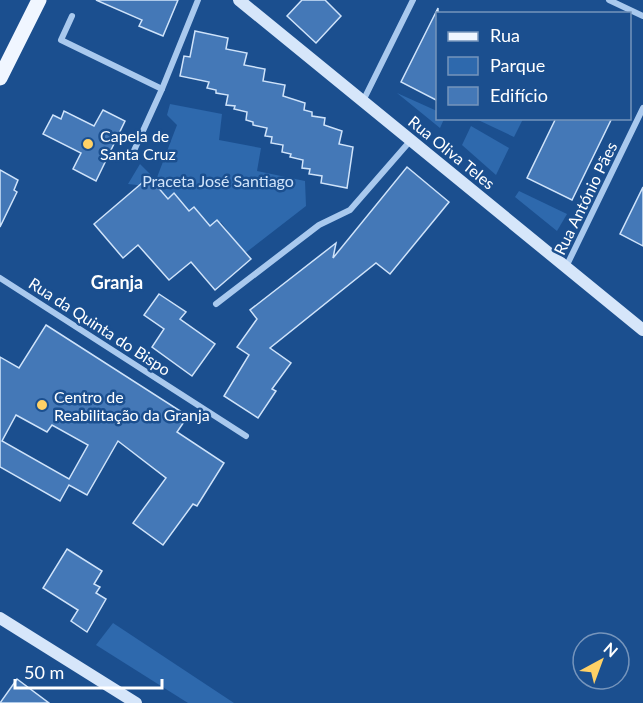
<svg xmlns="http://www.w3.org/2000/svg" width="643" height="703" font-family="Lato,sans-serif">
<rect width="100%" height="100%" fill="#1b4f8f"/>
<g fill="#2e69ad">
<path d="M397 93 437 111 438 118 444 119 440 128Z"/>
<path d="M170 104 222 114 219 140 261 148 257 171 305 181 306 206 244 254 221 222 208 232 146 186 128 184 140 164 156 180 177 125 167 115Z"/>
<path d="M476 119H523L514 137Z"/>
<path d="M471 126 509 148 496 175 462 145Z"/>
<path d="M519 191 567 214 557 231 515 197Z"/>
<path d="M113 623 234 703H188L96 645Z"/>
</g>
<g fill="#4478b7" stroke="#cfe3fa" stroke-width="1.5" fill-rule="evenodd">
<path d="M96 0H178L163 36 139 26 142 20Z"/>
<path d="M302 0H325L341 16 316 43 287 16Z"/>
<path d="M438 8V101L401 82Z"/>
<path d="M195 31 228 38 226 49 247 53 244 65 265 69 263 81 285 85 283 96 305 103 304 110 312 112V116L325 118 324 125 342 131 339 144 353 147 347 188 321 183 322 176 309 174 310 169 302 168 303 160 290 157 291 154 282 152 283 145 271 143 272 137 265 136 267 128 253 125V122L246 120 247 112 234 109 235 106 226 105 228 95 216 93V90L207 88 209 82 180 76 184 56 190 57Z"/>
<path d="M103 110 125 121 96 181 73 169 81 153 43 134 53 115 61 119 64 111 94 126Z"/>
<path d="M556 118H612L572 200 527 178Z"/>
<path d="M407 167 449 202 390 274 376 263 270 348 291 363 272 389 276 391 258 418 224 396 249 355 237 347 257 319 250 310 336 243 333 258Z"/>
<path d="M0 170 18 180 14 190 17 192 0 227Z"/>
<path d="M149 177 168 199 174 193 189 211 194 207 210 226 217 220 251 259 215 290 191 262 169 280 138 245 123 258 94 224Z"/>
<path d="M643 187V246L620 234Z"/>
<path d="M159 294 186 312 180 319 215 344 192 376 152 347 164 329 144 315Z"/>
<path d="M46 325 188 416 177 432 224 463 197 506 193 504 163 545 133 523 166 478 118 441 87 495 69 485 60 501 0 467V357L19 368ZM16 415 47 432 52 425 88 445 69 479 2 441Z"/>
<path d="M67 549 102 571 94 584 100 587 96 593 106 599 87 632 71 621 78 610 43 588Z"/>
<path d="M17 679 49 703H0Z"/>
</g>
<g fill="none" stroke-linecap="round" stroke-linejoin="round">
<g stroke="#a9c9ee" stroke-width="6">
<path d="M609 0 643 16"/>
<path d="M72 16 61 40 162 89"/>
<path d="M363 101 413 0"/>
<path d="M132 155 162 89 198 0"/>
<path d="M566 267 643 108"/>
<path d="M0 278 246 436"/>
<path d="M216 304 319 225 350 210 411 140"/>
</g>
<g stroke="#d6e6fa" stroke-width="12">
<path d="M239 0 643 330"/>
<path d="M0 618 136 703"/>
</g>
<path stroke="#f0f6ff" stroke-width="15" d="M0 78 39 0"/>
</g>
<g fill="#ffd166" stroke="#1b4f8f" stroke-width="2">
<circle cx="88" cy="144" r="6"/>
<circle cx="42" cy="405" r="6"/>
</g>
<g text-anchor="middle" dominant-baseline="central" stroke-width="5" stroke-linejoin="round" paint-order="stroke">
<g font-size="16" fill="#fff" stroke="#1b4f8f" text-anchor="start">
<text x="100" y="135">Capela de<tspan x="100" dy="18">Santa Cruz</tspan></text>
<text x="54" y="396">Centro de<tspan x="54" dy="18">Reabilitação da Granja</tspan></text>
</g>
<g font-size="16" fill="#fff" stroke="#1b4f8f">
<text transform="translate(452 152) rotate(39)">Rua Oliva Teles</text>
<text transform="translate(585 198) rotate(-64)">Rua António Pães</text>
<text transform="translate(100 326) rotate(33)">Rua da Quinta do Bispo</text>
</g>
<g font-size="16" fill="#cfe3fa" stroke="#1b4f8f">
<text x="218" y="180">Praceta José Santiago</text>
</g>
<g font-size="18" font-weight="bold" fill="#fff" stroke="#1b4f8f">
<text x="117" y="282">Granja</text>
</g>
</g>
<rect x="436" y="12" width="195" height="108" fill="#1b4f8f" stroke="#7695bc" stroke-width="1.5"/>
<rect x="448" y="32" width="30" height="9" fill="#f0f6ff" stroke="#7695bc" stroke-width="1.5"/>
<text x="490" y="42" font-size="18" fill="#ffffff">Rua</text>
<rect x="448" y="57" width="30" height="18" fill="#2e69ad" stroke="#7695bc" stroke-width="1.5"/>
<text x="490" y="72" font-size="18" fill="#ffffff">Parque</text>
<rect x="448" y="87" width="30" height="18" fill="#4478b7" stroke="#7695bc" stroke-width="1.5"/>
<text x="490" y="102" font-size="18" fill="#ffffff">Edifício</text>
<g transform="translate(601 661) rotate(41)"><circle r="28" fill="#1b4f8f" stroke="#7695bc" stroke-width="1.5"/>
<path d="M0-4.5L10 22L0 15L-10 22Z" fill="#ffd166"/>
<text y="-9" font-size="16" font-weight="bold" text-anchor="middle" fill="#ffffff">N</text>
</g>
<path d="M15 679v9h147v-9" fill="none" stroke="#ffffff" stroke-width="3"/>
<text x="24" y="679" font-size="18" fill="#ffffff" stroke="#1b4f8f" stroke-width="4.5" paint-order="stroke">50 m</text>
</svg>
